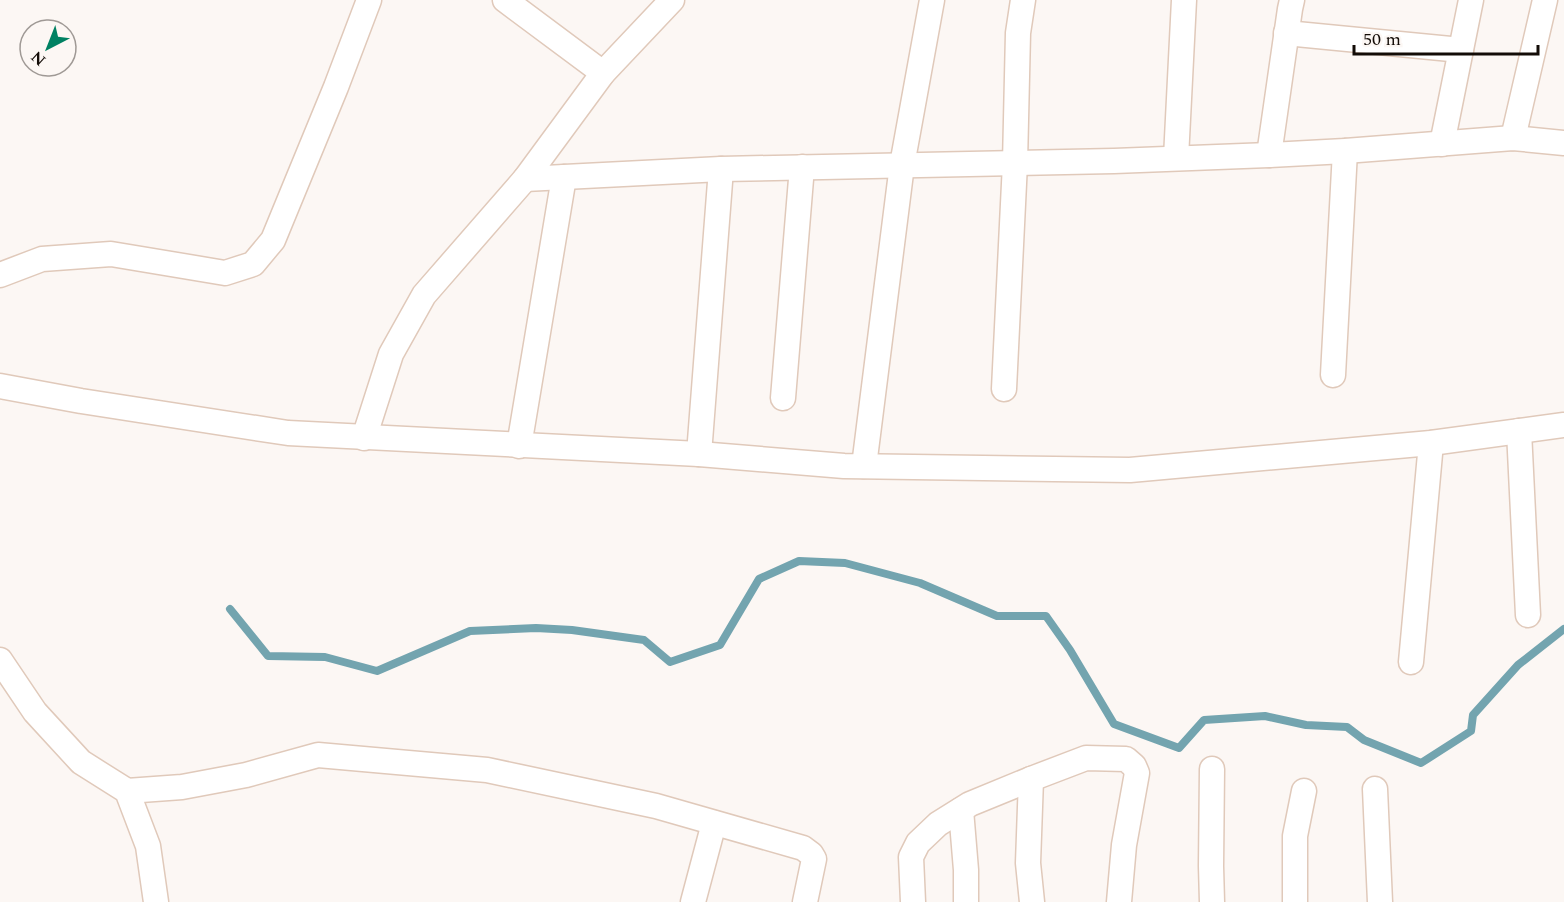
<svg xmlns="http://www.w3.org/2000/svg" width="1564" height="902" font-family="Spectral,serif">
<rect width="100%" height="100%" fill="#fcf7f4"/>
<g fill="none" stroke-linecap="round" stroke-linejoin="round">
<path stroke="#73a4af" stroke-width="8" d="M230 609 268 656 325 657 377 671 470 631 536 628 572 630 644 640 670 662 720 645 759 579 799 561 845 563 920 583 997 616H1046L1070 650 1114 724 1179 748 1204 720 1265 716 1306 725 1347 727 1364 740 1421 763 1471 731 1473 715 1518 665 1564 629"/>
<defs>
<g id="minor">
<path d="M505 0 603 73"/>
<path d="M1286 33 1461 50"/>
<path d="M1513 138 1545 0"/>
<path d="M1442 144 1471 0"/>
<path d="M1269 155 1290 9 1292 0"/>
<path d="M1176 158 1184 0"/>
<path d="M525 179 721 169 1114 161 1269 155 1345 151 1513 138 1564 143"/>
<path d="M0 275 42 259 111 254 225 273 253 264 273 240 336 87 369 0"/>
<path d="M1333 375 1345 151"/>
<path d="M0 386 81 401 288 433 699 454 844 466 1130 470 1431 443 1564 425"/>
<path d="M1004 389 1015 163 1018 33 1023 0"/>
<path d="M783 398 802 167"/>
<path d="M1519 431 1528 615"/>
<path d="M364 438 391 354 424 295 525 179 603 73 672 0"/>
<path d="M519 446 564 177"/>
<path d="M699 454 721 169"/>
<path d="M864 466 902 165 932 0"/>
<path d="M0 660 35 712 81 762 127 791 148 846 156 902"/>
<path d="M1411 662 1431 443"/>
<path d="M1031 779 1028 863 1032 902"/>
<path d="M1375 789 1380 902"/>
<path d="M127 791 182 787 246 775 318 755 487 770 656 806 803 848 811 854 814 859 805 902"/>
<path d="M961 810 966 870V902"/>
<path d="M693 902 714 823"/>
<path d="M913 902 911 857 918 843 938 824 970 804 1031 779 1086 758 1126 759 1134 766 1137 773 1124 845 1119 902"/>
<path d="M1212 902 1211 866 1212 769"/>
<path d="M1295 902V836L1304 791"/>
</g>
</defs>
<use href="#minor" stroke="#e0c9ba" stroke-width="27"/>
<use href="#minor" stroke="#fff" stroke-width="24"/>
</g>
<g transform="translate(48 48) rotate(222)"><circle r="28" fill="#fcf7f4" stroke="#9f9995" stroke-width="1.5"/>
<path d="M0-4.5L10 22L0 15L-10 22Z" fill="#008162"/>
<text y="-9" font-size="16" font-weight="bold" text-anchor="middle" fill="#130c07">N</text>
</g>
<path d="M1354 45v9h184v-9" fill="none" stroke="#130c07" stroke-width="3"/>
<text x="1363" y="45" font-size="18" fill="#130c07" stroke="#fcf7f4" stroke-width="4.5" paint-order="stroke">50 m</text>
</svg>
